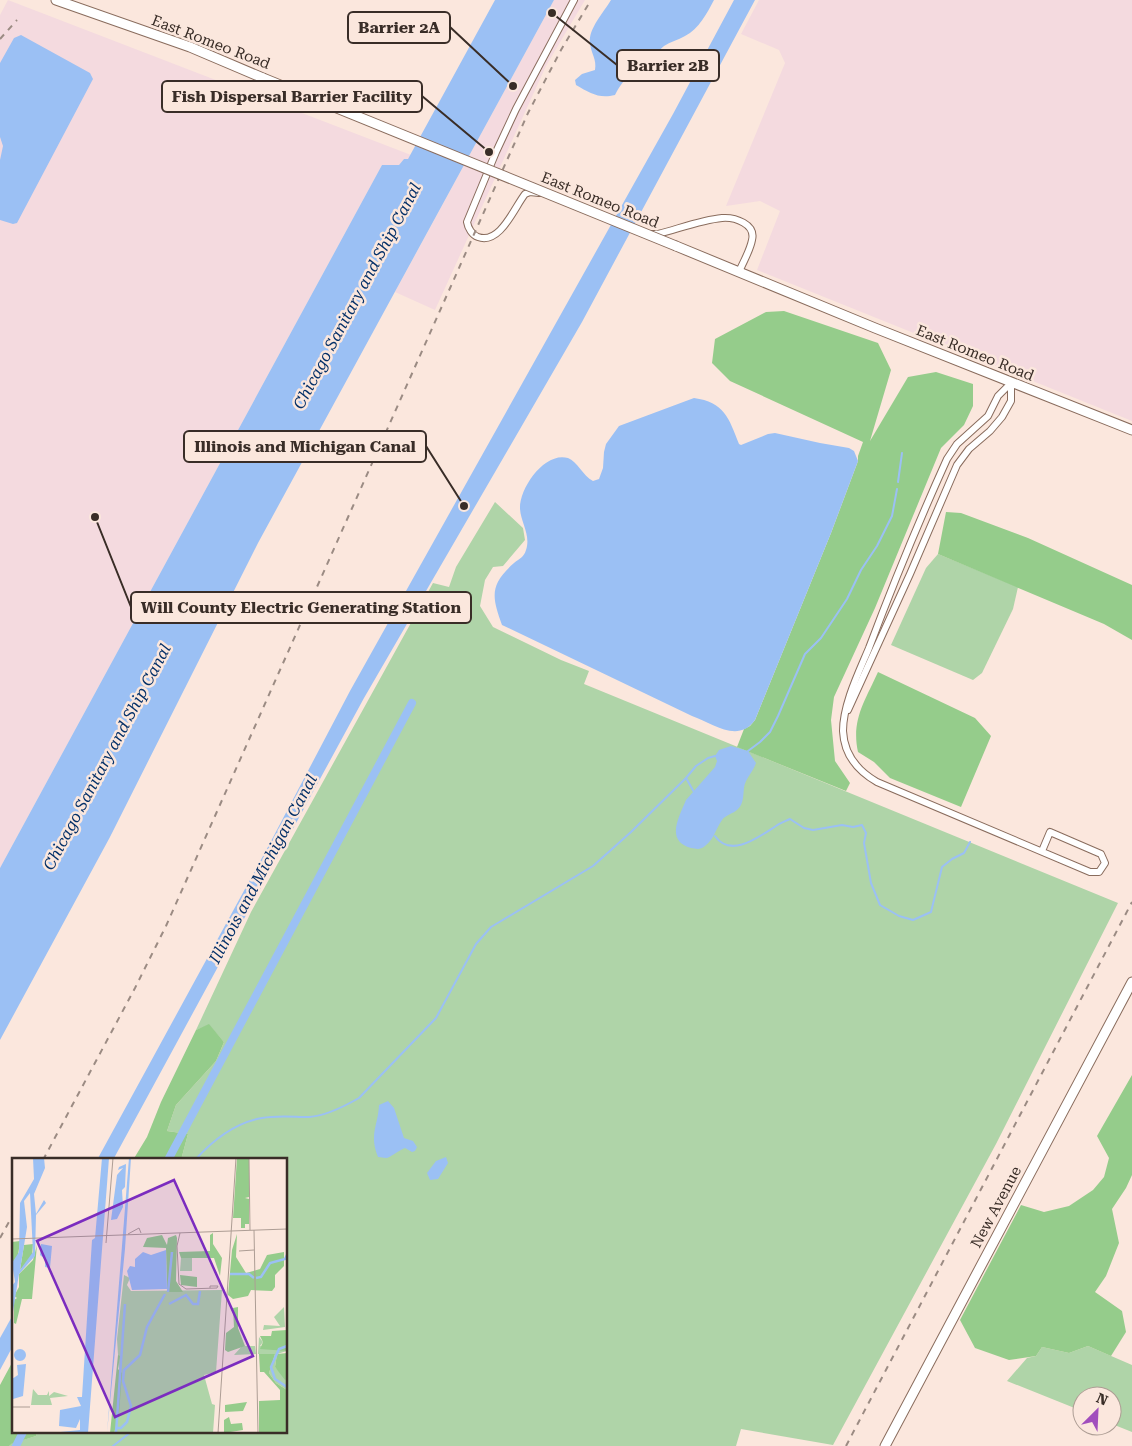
<svg xmlns="http://www.w3.org/2000/svg" width="1132" height="1446" font-family="'Roboto Serif',serif">
<rect width="100%" height="100%" fill="#fbe7dd"/>
<g fill="#f4dadf">
<path d="M8 0 411 155 408 159H404L399 165H382L0 868V15Z"/>
<path d="M554 0H585L546 66 435 310 395 292Z"/>
<path d="M759 0H1132V421L757 270 780 211 760 201 726 206 785 63 779 50 741 34Z"/>
</g>
<g fill="#afd4a8">
<path d="M495 502 523 528 525 540 503 566 493 567 485 580 480 606 493 627 561 660 589 671 584 684 1118 903 996 1144 833 1445 741 1429 736 1446H9L10 1444 36 1436 37 1432H286V1160H181L188 1134 167 1131 176 1105 216 1061 224 1042 209 1025 196 1030 251 912 433 583 449 587 456 567Z"/>
<path d="M938 554 1018 587 1013 609 982 673 973 680 891 645 926 568Z"/>
<path d="M1088 1346 1132 1365V1432L1112 1424V1396H1082V1411L1007 1381 1027 1358 1036 1356 1042 1347 1069 1353Z"/>
</g>
<g fill="#95cc8b">
<path d="M784 311 878 343 891 370 870 441 908 377 936 372 973 384V406L964 425 941 448 875 608 834 697 831 720 835 761 850 783 846 791 737 747 744 729 750 726 755 720 831 533 858 461V456L863 442 730 381 712 363 715 339 766 312Z"/>
<path d="M946 512 961 513 1028 538 1132 585V640L1104 624 938 554Z"/>
<path d="M878 672 975 718 991 736 961 807 890 778 874 762 858 752C851 720 865 701 878 672Z"/>
<path d="M209 1024 224 1042 216 1061 176 1105 167 1131 188 1134 181 1160H133L147 1137 161 1102 196 1030Z"/>
<path d="M1132 1075V1175L1126 1188 1112 1209 1119 1243 1106 1276 1095 1292 1122 1311 1126 1332 1111 1356 1088 1346 1069 1353 1042 1347 1036 1356 1009 1360 975 1348 960 1320 1021 1205 1044 1212 1069 1206 1093 1190 1104 1177 1109 1158 1097 1136Z"/>
<path d="M14 1359V1432H37L36 1436 11 1444 9 1446H0V1385Z"/>
</g>
<g fill="#9bc0f4">
<path d="M495 0H554L258 543 110 837 0 1040V868L382 165H399L404 159H408Z"/>
<path d="M611 0H714C707 13 699 29 685 36 678 40 670 42 664 46 659 50 655 56 650 60 632 74 626 74 615 95 599 99 590 93 576 85L575 80 582 74 595 70C597 59 591 54 590 43 588 29 604 12 611 0Z"/>
<path d="M734 0H755L582 322 364 698 113 1160H97L269 845 350 691 673 114Z"/>
<path d="M21 35 90 73 93 79 17 223 13 224 0 220V160L3 146 0 137V63L14 38Z"/>
<path d="M694 398C724 402 729 418 739 444L741 445 768 434 775 433 820 443 849 448 854 451 858 461 831 533 755 720C738 744 712 723 692 716L502 625C492 597 489 585 514 563 519 559 524 557 526 550 531 535 521 523 520 509 519 488 545 451 568 458 577 461 583 476 593 481L599 479 603 468 604 452 606 444 619 426Z"/>
<path d="M731 746 748 751 756 763C753 772 745 779 744 788 743 795 744 803 738 809 733 814 725 815 722 820 715 830 715 838 705 846 700 850 697 849 691 848 665 841 679 817 686 800L715 767 717 761 715 756 719 750Z"/>
<path d="M388 1101 394 1108 404 1138 413 1141 417 1147 415 1151 412 1152 405 1148C399 1150 390 1158 386 1158 383 1158 381 1157 378 1157 369 1134 378 1126 379 1105Z"/>
<path d="M446 1157 448 1163 438 1179 430 1180 427 1173 436 1161Z"/>
<path d="M14 1313V1344L0 1370V1338Z"/>
</g>
<g fill="none" stroke-linecap="round" stroke-linejoin="round">
<g stroke="#9bc0f4" stroke-width="2">
<path d="M898 482 902 453"/>
<path d="M748 751 760 742 770 732 778 716 805 654 821 638 847 599 861 570 877 546 892 516 897 489"/>
<path d="M686 778 694 792"/>
<path d="M715 836C731 859 760 836 776 826 780 823 786 821 790 819L804 828 813 830 842 825 853 827 862 825 866 833 864 843 871 883 880 905 899 916 913 920 931 912 942 867 952 859 964 853 970 842"/>
<path d="M195 1160C213 1140 234 1123 262 1118 277 1115 294 1117 309 1117 326 1116 345 1106 359 1098L436 1018 476 944 491 927 593 866 631 832 686 778 696 766 708 758 715 756"/>
<path d="M113 1446 131 1432"/>
</g>
<g stroke="#9bc0f4" stroke-width="8">
<path d="M168 1160 412 703"/>
<path d="M16 1446 23 1432"/>
</g>
<defs>
<g id="street">
<path d="M539 193 530 192 525 194C514 208 500 245 478 237 472 235 468 228 467 222L496 152 516 109 574 0"/>
<path d="M651 234H658C678 229 701 220 722 218 735 217 756 224 752 240 750 251 743 262 739 272"/>
<path d="M1011 383 998 396 988 416 957 444 947 459C919 521 893 584 869 648 859 672 843 704 843 731 844 754 858 771 877 782L1090 872H1099L1105 863 1101 854 1050 832 1042 851"/>
<path d="M848 710 910 574 957 465 969 449 990 431 1002 417 1011 401V383"/>
</g>
<g id="secondary">
<path d="M56 0 190 47 263 78"/>
<path d="M676 246 875 328 1132 430"/>
<path d="M885 1446 1132 982"/>
</g>
</defs>
<use href="#street" stroke="#896c5d" stroke-width="8"/>
<use href="#secondary" stroke="#896c5d" stroke-width="11"/>
<use href="#street" stroke="#fff" stroke-width="6"/>
<use href="#secondary" stroke="#fff" stroke-width="9"/>
<g stroke="#9b8b83" stroke-width="2" stroke-dasharray="6 6" stroke-linecap="butt">
<path d="M0 39 17 20"/>
<path d="M43 1160 135 988 166 926 528 113 561 50 591 0"/>
<path d="M0 1238 14 1213"/>
<path d="M846 1446 1132 902"/>
</g>
<defs>
<path id="secondary-bridge" d="M263 78 676 246"/>
</defs>
<use href="#secondary-bridge" stroke="#896c5d" stroke-width="11" stroke-linecap="butt"/>
<use href="#secondary-bridge" stroke="#fff" stroke-width="9"/>
</g>
<g text-anchor="middle" dominant-baseline="central" stroke-width="5" stroke-linejoin="round" paint-order="stroke">
<g font-size="15" fill="#392d27" stroke="#fbe7dd">
<text transform="translate(211 42) rotate(21)">East Romeo Road</text>
<text transform="translate(600 200) rotate(22)">East Romeo Road</text>
<text transform="translate(975 353) rotate(22)">East Romeo Road</text>
<text transform="translate(996 1207) rotate(-62)">New Avenue</text>
</g>
<g font-size="16" font-style="italic" fill="#043068" stroke="#fbe7dd">
<text transform="translate(357 296) rotate(-62)">Chicago Sanitary and Ship Canal</text>
<text transform="translate(107 757) rotate(-62)">Chicago Sanitary and Ship Canal</text>
<text transform="translate(263 869) rotate(-62)">Illinois and Michigan Canal</text>
</g>
</g>
<g transform="translate(12 1158)">
<rect width="275" height="275" fill="#fbe7dd"/>
<path d="M180 99V113H168L169 100ZM112 117 118 120 115 127 119 133 210 132 204 214 192 217 200 246 203 247 201 275H102L108 229 105 181ZM272 149 273 169 251 172 252 167 268 168 262 159ZM247 179 251 184 248 188 275 193 265 196 263 209 275 221V232L264 225 257 215 263 196H246ZM230 188H243L244 196 222 197ZM21 231 26 237H35L37 233V238L42 234 56 238 38 240 40 247H19Z" fill="#afd4a8"/>
<path d="M225 0H237V39L233 40 237 41V66H233V70H229V60H221ZM201 75V86L210 100 208 118 202 100H169L167 94 198 93V77ZM225 76 224 99 234 115 248 111 255 97 272 94V108L263 117V129L260 133 239 132 236 138 221 141 216 137 220 92ZM150 77 155 87 156 80 164 77 165 80 164 123 171 134H155L154 90 131 89 135 80ZM8 83 6 98 0 105V84ZM21 86 20 99 8 112 12 87ZM25 87 20 141H10L4 166 2 165V142L5 140 2 138 7 129V116L21 102ZM168 117 185 119V129L169 127ZM226 149V170L233 188 216 194 213 192 214 175 222 169 221 150ZM275 172V193L248 191 251 184 248 178H259L260 173ZM275 195V221L273 222 263 209 265 196ZM247 196H263L257 215 264 225 275 232V275H247V243L268 242V232L252 214H248ZM106 197 108 198 106 211 110 215 107 256 102 275H98ZM235 244 231 253 213 254V247ZM217 259 219 266 230 265 231 272 212 275V262Z" fill="#95cc8b"/>
<path d="M21 0H32L33 10 22 36 24 56 32 42 34 45 24 57 23 98 7 116 0 160V128L3 124 0 105 7 94 8 45 22 21ZM18 35 21 94 8 112 15 69 12 43ZM90 0H97L76 275H39L68 272V261L64 270 47 268 48 252 69 248 65 239H70L80 82 83 80ZM117 0H119L113 91 95 275ZM114 6 113 29 110 32 111 49 105 61 99 62 105 17 111 10 106 12 107 9ZM29 86 40 88 38 110 33 109V101L28 97ZM154 92 155 131 120 132 115 113 118 108 123 109V101L131 94 139 97ZM2 197a6 6 0 1 1 12 0a6 6 0 1 1-12 0ZM14 206 11 238 1 241 0 221 6 217 5 207Z" fill="#9bc0f4" fill-rule="evenodd"/>
<path fill="none" stroke="#9bc0f4" stroke-width="2.5" d="M218 116H237L242 120M244 120 249 119 258 105 273 101 275 97M156 134 160 94M157 146 174 137 181 146H186L188 133M275 188 267 191 259 209 263 221 275 229M104 270H109L115 264 119 248 111 223 112 212 128 197 135 169 153 136M104 275 113 146"/>
<path fill="none" stroke="#ad9d94" stroke-width="1" d="M237 0 238 72M242 72 246 275M219 73 275 71M168 75 165 88 167 126 174 131 205 130 206 128H198V130M116 76 127 70 129 75M0 81 219 73M94 85 101 0M227 93 242 92M0 249H18M206 275 224 0"/>
<path fill="#7b2cbf" fill-opacity="0.15" stroke="#7b2cbf" stroke-width="2.5" d="M162 22 241 198 103 259 25 83Z"/>
<rect width="275" height="275" fill="none" stroke="#392d27" stroke-width="2.5"/>
</g>
<path fill="none" stroke="#392d27" stroke-width="2" d="M513 86L450 27M552 13L617 65M489 152L422 96M464 506L426 446M95 517L131 607"/>
<g fill="#392d27" stroke="#fbe7dd" stroke-width="2">
<circle cx="513" cy="86" r="5"/>
<circle cx="552" cy="13" r="5"/>
<circle cx="489" cy="152" r="5"/>
<circle cx="464" cy="506" r="5"/>
<circle cx="95" cy="517" r="5"/>
</g>
<g fill="#fbe7dd" stroke="#392d27" stroke-width="2">
<rect x="348" y="12" width="102" height="31" rx="5"/>
<rect x="617" y="50" width="102" height="31" rx="5"/>
<rect x="162" y="81" width="260" height="31" rx="5"/>
<rect x="184" y="431" width="242" height="31" rx="5"/>
<rect x="131" y="592" width="340" height="31" rx="5"/>
</g>
<g font-size="16" text-anchor="middle" font-weight="bold" fill="#392d27">
<text x="399" y="33">Barrier 2A</text>
<text x="668" y="71">Barrier 2B</text>
<text x="292" y="102">Fish Dispersal Barrier Facility</text>
<text x="305" y="452">Illinois and Michigan Canal</text>
<text x="301" y="613">Will County Electric Generating Station</text>
</g>
<g transform="translate(1097 1411) rotate(24)"><circle r="24" fill="#fbe7dd" stroke="#ad9d94"/>
<path d="M0-4L9 19L0 12L-9 19Z" fill="#a14ebd"/>
<text y="-8" font-size="14" font-weight="bold" text-anchor="middle" fill="#392d27">N</text>
</g>
</svg>
